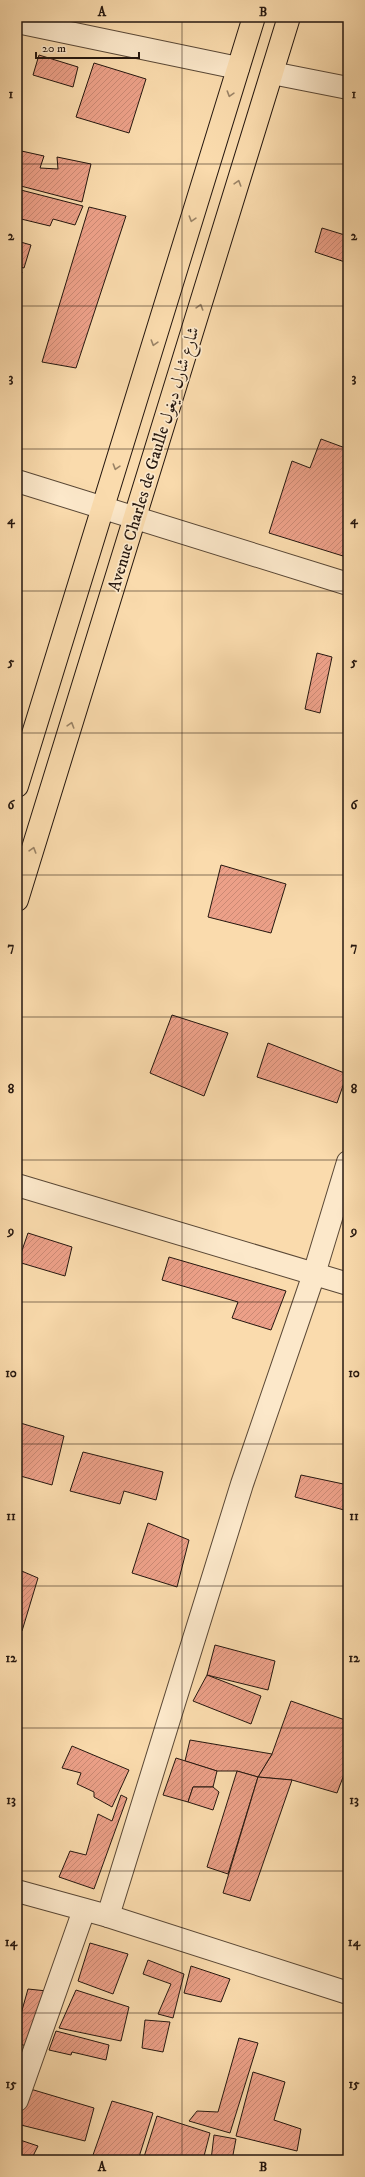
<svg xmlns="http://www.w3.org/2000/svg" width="365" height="2177" font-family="'IM FELL DW Pica',Amiri,serif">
<defs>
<pattern id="building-hatch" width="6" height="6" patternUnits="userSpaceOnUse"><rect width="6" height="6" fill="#eca088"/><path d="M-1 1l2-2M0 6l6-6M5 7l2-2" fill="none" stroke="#ca8974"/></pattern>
</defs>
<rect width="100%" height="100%" fill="#fadbad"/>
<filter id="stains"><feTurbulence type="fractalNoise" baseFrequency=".005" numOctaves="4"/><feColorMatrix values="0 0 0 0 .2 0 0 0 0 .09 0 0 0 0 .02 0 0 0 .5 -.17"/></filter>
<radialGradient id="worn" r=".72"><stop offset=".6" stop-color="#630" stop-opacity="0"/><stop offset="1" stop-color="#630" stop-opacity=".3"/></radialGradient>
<g fill="url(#building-hatch)" stroke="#25170f">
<path d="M101 17H120L119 20Z"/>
<path d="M185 17H197V20Z"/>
<path d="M39 55 78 67 73 87 33 75Z"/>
<path d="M94 63 146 79 129 133 76 117Z"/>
<path d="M17 150 44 156 40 168 58 169 57 157 91 164 82 202 17 185Z"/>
<path d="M17 189 83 206 75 225 53 219 50 226 17 218Z"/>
<path d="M89 207 126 216 76 368 42 362Z"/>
<path d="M322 228 348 236V254L345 262 315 252Z"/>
<path d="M17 241 31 245 24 268 17 266Z"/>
<path d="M17 271 22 272 17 287Z"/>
<path d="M321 439 348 449V540L343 556 269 533 292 461 310 468Z"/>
<path d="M317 653 332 657 320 713 305 709Z"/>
<path d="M221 865 286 884 271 933 208 917Z"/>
<path d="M172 1015 228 1033 204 1096 150 1073Z"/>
<path d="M268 1043 347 1074 337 1103 257 1077Z"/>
<path d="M28 1233 72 1247 65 1276 18 1262Z"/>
<path d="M169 1257 286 1291 271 1330 232 1318 238 1302 162 1280Z"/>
<path d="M17 1422 64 1436 52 1485 17 1475Z"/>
<path d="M83 1452 163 1472 156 1500 124 1491 120 1504 70 1491Z"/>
<path d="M301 1475 348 1485V1511L295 1497Z"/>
<path d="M148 1523 189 1540 177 1587 132 1573Z"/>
<path d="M17 1569 38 1578 22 1631 17 1629Z"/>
<path d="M215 1645 275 1661 268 1690 207 1675Z"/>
<path d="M207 1675 261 1696 251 1724 193 1701Z"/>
<path d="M291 1701 348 1721V1764L337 1793 292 1780 258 1777 272 1754Z"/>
<path d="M190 1740 272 1754 258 1777 237 1771H217L185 1761Z"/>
<path d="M72 1746 129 1770 112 1807 94 1797V1792L77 1784 81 1773 62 1768Z"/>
<path d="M176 1758 217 1771 213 1787H193L188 1802 163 1795Z"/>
<path d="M237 1771 258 1777 228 1874 207 1867Z"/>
<path d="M258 1777 292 1780 250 1901 223 1893Z"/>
<path d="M193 1787H213L219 1792 213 1810 188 1802Z"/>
<path d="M121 1795 127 1798 94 1889 59 1877 70 1851 86 1855 98 1814 112 1821Z"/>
<path d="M90 1943 128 1954 113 1994 78 1981Z"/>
<path d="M148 1960 184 1974 173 2018 158 2014 171 1984 143 1974Z"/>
<path d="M191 1966 230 1979 221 2002 184 1993Z"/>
<path d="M28 1989 47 1991 26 2046 17 2043V2028Z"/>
<path d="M76 1990 129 2007 121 2041 59 2028Z"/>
<path d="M145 2020 170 2022 163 2052 142 2048Z"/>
<path d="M56 2031 109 2045 106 2060 72 2052 71 2055 49 2050Z"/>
<path d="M239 2038 258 2043 230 2133 189 2121 197 2111 218 2112Z"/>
<path d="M17 2048 23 2050 17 2065Z"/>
<path d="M253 2072 285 2082 274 2120 301 2129 297 2151 236 2136Z"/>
<path d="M27 2088 94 2108 85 2141 17 2124V2117Z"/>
<path d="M112 2101 153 2113 138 2160H107L93 2155Z"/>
<path d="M157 2116 210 2133 203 2160H143Z"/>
<path d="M214 2135 236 2139 232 2160H211Z"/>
<path d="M17 2139 38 2146 32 2158 44 2160H17Z"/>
<path d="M65 2156 87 2159 64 2160Z"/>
</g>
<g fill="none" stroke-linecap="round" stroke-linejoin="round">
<defs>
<g id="minor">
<path d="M17 22 238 68"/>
<path d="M272 73 348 88"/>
<path d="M17 481 348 584"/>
<path d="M17 1185 348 1284"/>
<path d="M17 1891 108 1916 348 1993"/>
<path d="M108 1916 242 1484 314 1274 348 1162"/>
<path d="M17 2100 84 1910"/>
</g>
<g id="major">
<path d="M17 786 254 17"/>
<path d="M17 900 289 17"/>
</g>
</defs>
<use href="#minor" stroke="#5a4836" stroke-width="24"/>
<use href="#major" stroke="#25170f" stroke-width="24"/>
<use href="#minor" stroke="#fce8ca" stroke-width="22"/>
<use href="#major" stroke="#fadbad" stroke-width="22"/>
</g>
<defs><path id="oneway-chevron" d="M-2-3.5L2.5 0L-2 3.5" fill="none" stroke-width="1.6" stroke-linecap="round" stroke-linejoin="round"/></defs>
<g stroke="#9a8366">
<use href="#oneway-chevron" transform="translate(230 94) rotate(107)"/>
<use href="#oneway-chevron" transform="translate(238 183) rotate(-73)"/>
<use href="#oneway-chevron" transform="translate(192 219) rotate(107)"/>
<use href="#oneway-chevron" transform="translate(200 307) rotate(-73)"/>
<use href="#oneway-chevron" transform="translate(154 343) rotate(107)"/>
<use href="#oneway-chevron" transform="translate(116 467) rotate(107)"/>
<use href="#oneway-chevron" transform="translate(71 725) rotate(-73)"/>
<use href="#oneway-chevron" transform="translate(33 850) rotate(-73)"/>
</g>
<path fill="none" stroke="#25170f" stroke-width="1" stroke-opacity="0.55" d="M182 17V2160M17 164H348M17 306H348M17 449H348M17 591H348M17 733H348M17 875H348M17 1017H348M17 1160H348M17 1302H348M17 1444H348M17 1586H348M17 1728H348M17 1871H348M17 2013H348"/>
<g text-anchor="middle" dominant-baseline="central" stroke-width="3.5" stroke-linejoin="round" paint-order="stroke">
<g font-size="17" fill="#25170f" stroke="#fce8ca">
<text transform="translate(154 459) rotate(-73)">Avenue Charles de Gaulle شارع شارل ديغول</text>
</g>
</g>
<rect width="365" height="2177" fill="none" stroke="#fadbad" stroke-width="44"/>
<path d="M36 52v6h103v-6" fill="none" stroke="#25170f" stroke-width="2"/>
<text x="42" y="52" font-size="12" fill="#25170f" stroke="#fce8ca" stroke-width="3" paint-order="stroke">20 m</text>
<rect x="22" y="22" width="321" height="2133" fill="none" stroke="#25170f" stroke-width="1.5"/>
<g font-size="13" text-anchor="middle" font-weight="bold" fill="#25170f">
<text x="102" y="16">A</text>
<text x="263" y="16">B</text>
<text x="11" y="98">1</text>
<text x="354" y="98">1</text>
<text x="11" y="240">2</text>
<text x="354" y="240">2</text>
<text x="11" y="382">3</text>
<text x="354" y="382">3</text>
<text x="11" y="524">4</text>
<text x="354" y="524">4</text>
<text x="11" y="666">5</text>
<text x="354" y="666">5</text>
<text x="11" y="809">6</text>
<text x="354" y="809">6</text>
<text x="11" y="951">7</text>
<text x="354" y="951">7</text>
<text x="11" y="1093">8</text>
<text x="354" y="1093">8</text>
<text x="11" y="1235">9</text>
<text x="354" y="1235">9</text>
<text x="11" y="1377">10</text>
<text x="354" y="1377">10</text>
<text x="11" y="1520">11</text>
<text x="354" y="1520">11</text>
<text x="11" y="1662">12</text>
<text x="354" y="1662">12</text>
<text x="11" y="1804">13</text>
<text x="354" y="1804">13</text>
<text x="11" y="1946">14</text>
<text x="354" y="1946">14</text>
<text x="11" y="2088">15</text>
<text x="354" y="2088">15</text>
<text x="102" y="2171">A</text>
<text x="263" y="2171">B</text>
</g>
<rect width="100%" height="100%" filter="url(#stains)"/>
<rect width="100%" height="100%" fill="url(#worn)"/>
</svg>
